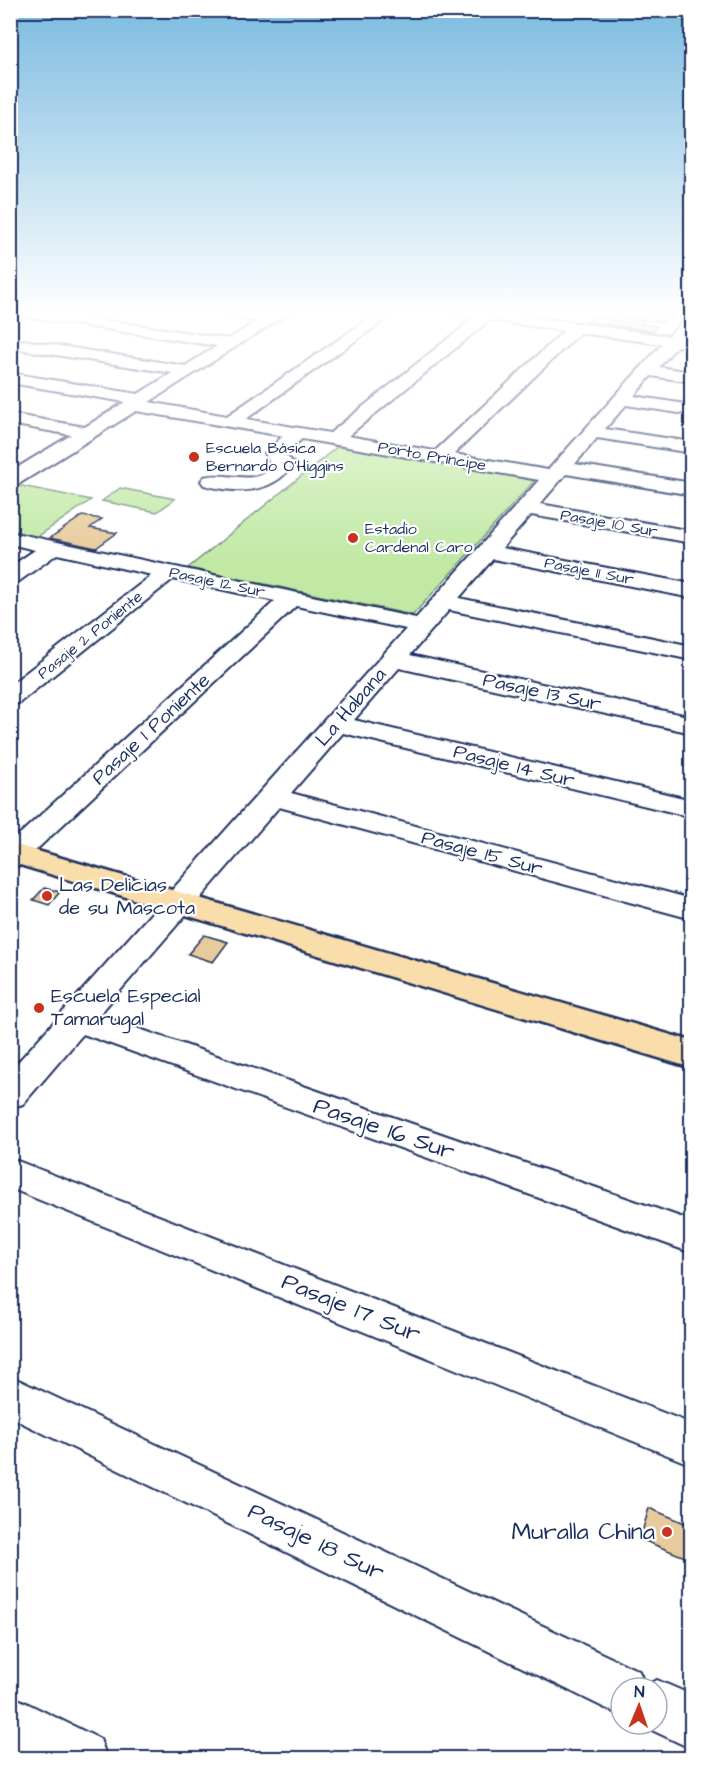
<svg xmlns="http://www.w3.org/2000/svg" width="702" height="1769" font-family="'Architects Daughter',sans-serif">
<rect width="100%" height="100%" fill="#fff"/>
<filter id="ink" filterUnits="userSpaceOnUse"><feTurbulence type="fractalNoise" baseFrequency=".0167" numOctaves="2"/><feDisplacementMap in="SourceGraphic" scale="12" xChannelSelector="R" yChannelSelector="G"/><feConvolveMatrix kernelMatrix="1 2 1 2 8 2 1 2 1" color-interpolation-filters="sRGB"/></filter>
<g filter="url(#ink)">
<g fill="#c1e9a4" stroke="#6e8c81" stroke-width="1.5">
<path d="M338 446 535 480 413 615 188 568Z"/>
<path d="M17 485 91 500 37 537 11 531V489Z"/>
<path d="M120 488 175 499 157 512 102 501Z"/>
</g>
<g fill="#e8cb9c" stroke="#1b2f5e" stroke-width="1.5">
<path d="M600 311H633L670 316 664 322 598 313Z"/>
<path d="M593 317 620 321 623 318 643 321 640 324 657 326 653 331 588 322Z"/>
<path d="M82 516 102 519 90 528 117 533 96 548 50 538Z"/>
<path d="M44 888 60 892 49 905 33 900Z"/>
<path d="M204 935 228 942 213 962 188 954Z"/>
<path d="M649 1508 692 1526V1560L640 1539Z"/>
</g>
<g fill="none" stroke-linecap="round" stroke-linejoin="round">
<defs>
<g id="minor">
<path d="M10 311H45L229 339 258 321 221 315 214 311H252L270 314 274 311H292L149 402 227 416 380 311H397L246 419 330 433 474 318 450 314 448 311H490L669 336 687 316 692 315V329L684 338 692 339V347L677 346 659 367 692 372V382L651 376 634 396 692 405V415L626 405 605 429 692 442V453L597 438 575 464 692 483V495L566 474 540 504 692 531V543L531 515 502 548 692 584V598L493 559 459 598 692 646V660L449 610 410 655 692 717V733L399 668 354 720 692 800V817L343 733 291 793 692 899V919L279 807 99 1015 692 1221V1253L83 1034 23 1104 10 1108V1071L406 629 296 606 20 865 10 868V843L275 601 173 579 19 703 10 705V685L152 575 57 554 18 582 10 583V567L35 550 10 544V532L416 618 539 480 302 439 284 454 294 463C274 494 238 494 204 485L201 481 204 477C228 471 255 488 274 465L269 462 265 453 283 436 136 411 17 485 10 487V472L71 435 10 424V414L85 427 125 402 10 383V373L138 394 172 373 10 348V338L185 366 217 346 13 315H10ZM490 320 564 331 435 451 348 436ZM580 333 662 344 548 470 454 454Z"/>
<path d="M10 1158 692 1424V1465L10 1188Z"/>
<path d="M10 1376 639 1671 645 1685 657 1680 692 1695V1749L639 1724H657V1688H621V1715L603 1707 10 1417Z"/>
<path d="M10 1695 100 1739 107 1758H28L10 1749Z"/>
</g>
<path id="major" d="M10 843 692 1041V1068L10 862Z"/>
</defs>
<use href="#minor" stroke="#1b2f5e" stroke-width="4"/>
<use href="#major" stroke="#1b2f5e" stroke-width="5"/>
<use href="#minor" fill="#fff" fill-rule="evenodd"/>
<use href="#major" fill="#f9deab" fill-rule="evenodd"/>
</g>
</g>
<linearGradient id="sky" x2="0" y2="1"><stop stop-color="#7bbbe0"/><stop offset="0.56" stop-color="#fff"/><stop offset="1" stop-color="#fff" stop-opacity="0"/></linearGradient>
<rect width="702" height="559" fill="url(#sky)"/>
<g fill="#c8321e" stroke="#fff" stroke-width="2">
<circle cx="194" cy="457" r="6"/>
<circle cx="353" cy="538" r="6"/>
<circle cx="47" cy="896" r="6"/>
<circle cx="39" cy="1008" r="6"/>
<circle cx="667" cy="1532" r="6"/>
</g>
<g text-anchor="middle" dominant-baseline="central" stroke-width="4.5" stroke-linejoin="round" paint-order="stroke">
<g font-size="16" fill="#1b2f5e" stroke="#fff" text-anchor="start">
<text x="206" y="448">Escuela Básica<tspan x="206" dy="18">Bernardo O'Higgins</tspan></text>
<text x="365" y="529">Estadio<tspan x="365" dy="18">Cardenal Caro</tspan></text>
</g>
<g font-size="16" fill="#1b2f5e" stroke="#fff">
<text transform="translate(432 456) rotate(10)">Porto Príncipe</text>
<text transform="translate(609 523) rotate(10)">Pasaje 10 Sur</text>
<text transform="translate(589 571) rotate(11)">Pasaje 11 Sur</text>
<text transform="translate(217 582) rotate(12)">Pasaje 12 Sur</text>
<text transform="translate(90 635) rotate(-39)">Pasaje 2 Poniente</text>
</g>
<g font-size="20" fill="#1b2f5e" stroke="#fff">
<text transform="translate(542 692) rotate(12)">Pasaje 13 Sur</text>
<text transform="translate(351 707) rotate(-49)">La Habana</text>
<text transform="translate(151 729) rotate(-43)">Pasaje 1 Poniente</text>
<text transform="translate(514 766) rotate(14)">Pasaje 14 Sur</text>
<text transform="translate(482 853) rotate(15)">Pasaje 15 Sur</text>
</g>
<g font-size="20" fill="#1b2f5e" stroke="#fff" text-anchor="start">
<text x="59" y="885">Las Delicias<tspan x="59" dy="23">de su Mascota</tspan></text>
<text x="51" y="996">Escuela Especial<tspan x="51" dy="23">Tamarugal</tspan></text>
</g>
<g font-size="24" fill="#1b2f5e" stroke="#fff">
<text transform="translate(384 1129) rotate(19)">Pasaje 16 Sur</text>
<text transform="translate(351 1308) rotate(22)">Pasaje 17 Sur</text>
<text transform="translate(316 1542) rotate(26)">Pasaje 18 Sur</text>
</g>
<g font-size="24" fill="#1b2f5e" stroke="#fff" text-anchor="end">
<text x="655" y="1532">Muralla China</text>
</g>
</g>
<rect width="702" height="1769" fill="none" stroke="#fff" stroke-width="36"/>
<rect x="18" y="18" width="666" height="1733" fill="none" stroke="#1b2f5e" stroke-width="2" filter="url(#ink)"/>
<g transform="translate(639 1706) rotate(2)"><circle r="28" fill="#ffffff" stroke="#a4acbf" stroke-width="1.5"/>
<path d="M0-4.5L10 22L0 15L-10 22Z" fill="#c8321e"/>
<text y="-9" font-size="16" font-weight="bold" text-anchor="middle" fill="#1b2f5e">N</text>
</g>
</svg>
